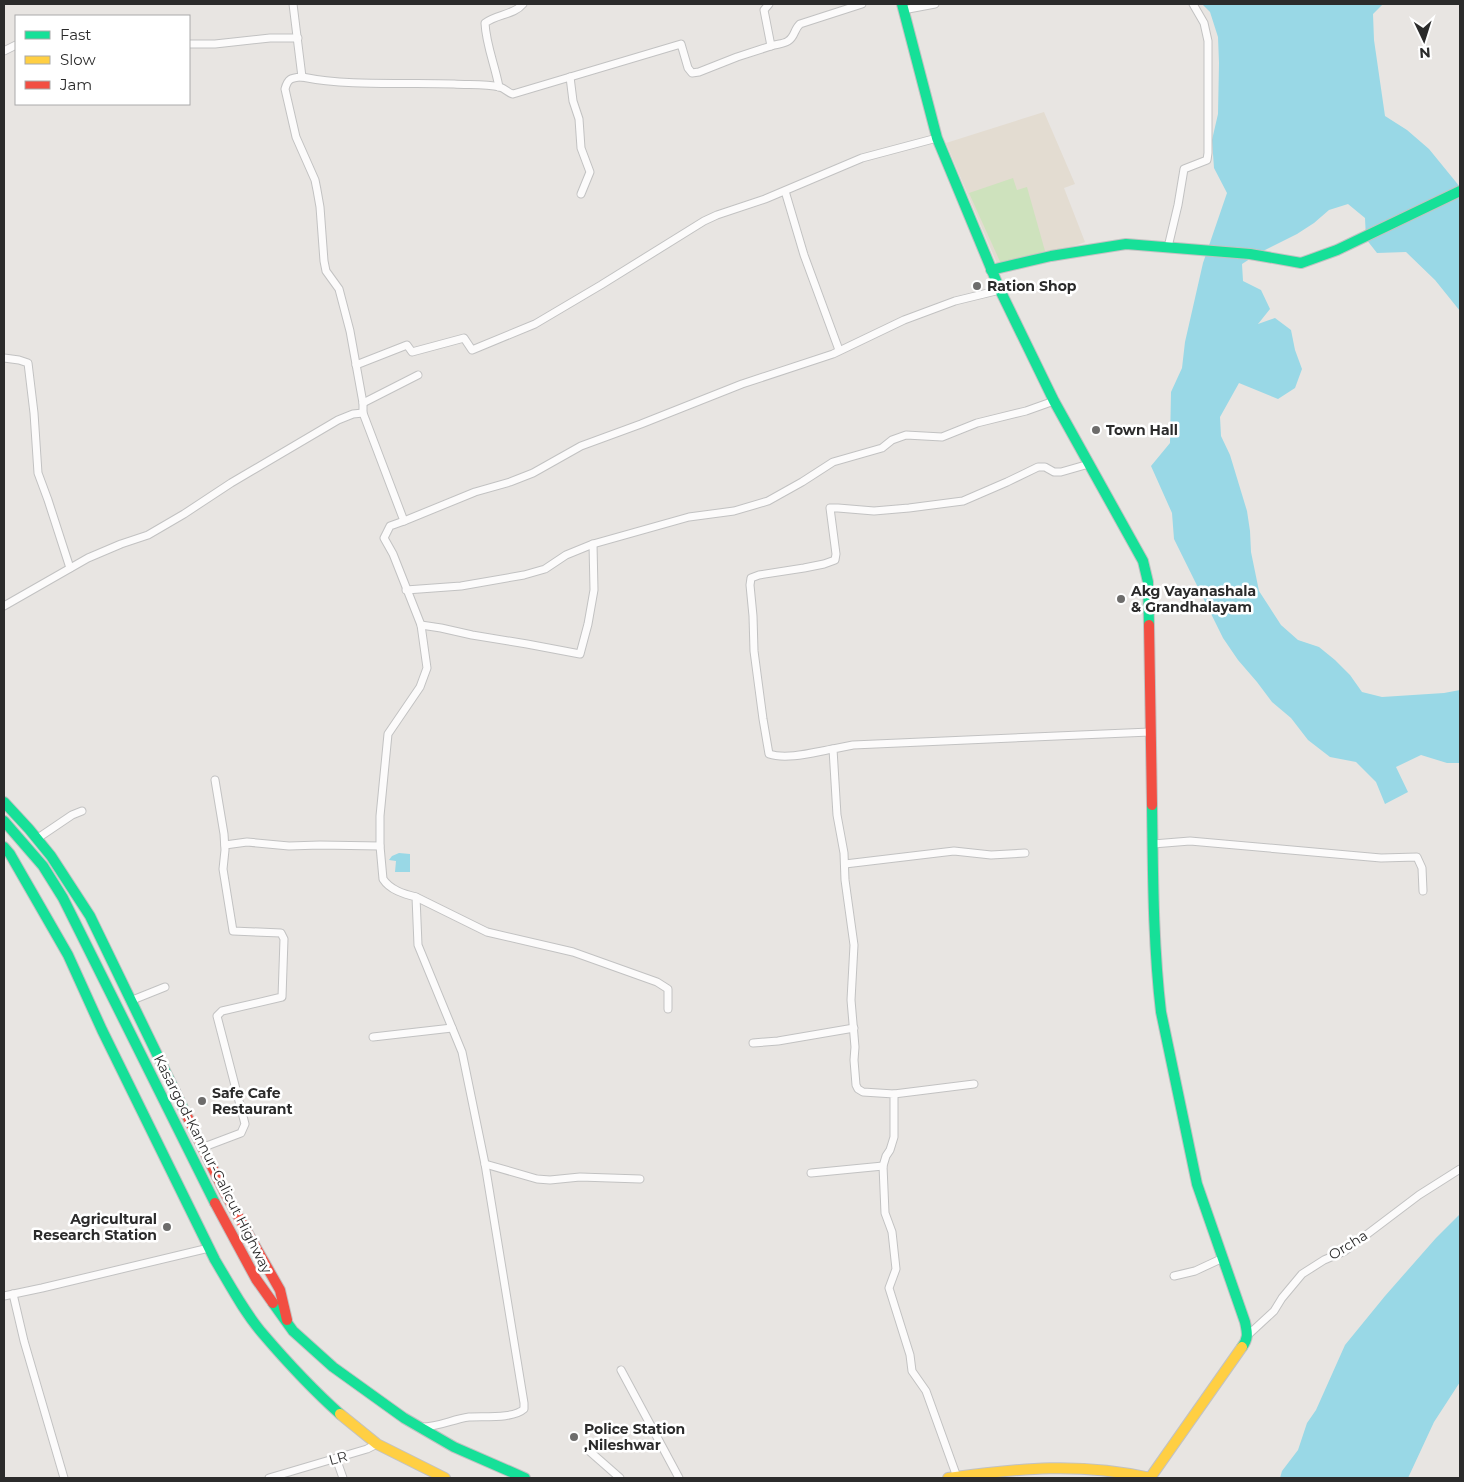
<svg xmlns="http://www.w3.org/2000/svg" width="1464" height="1482" font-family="Montserrat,sans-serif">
<rect width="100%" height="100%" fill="#e8e5e2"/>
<path fill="#e3dcd1" d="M1044 112 1075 184 1064 188 1085 242 1001 273 946 143Z"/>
<path fill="#cee2bd" d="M1013 178 1017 190 1027 187 1045 251 1002 266 969 193Z"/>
<g fill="#99d8e6">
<path d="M1202 4H1383L1373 14 1374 40 1385 116 1407 130 1429 149 1460 187V311L1435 280 1406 252 1377 253 1366 239 1365 218 1348 204 1329 210 1314 223 1297 234 1259 253 1242 264 1243 281 1261 290 1270 309 1258 324 1275 318 1291 330 1295 350 1302 369 1295 388 1278 399 1239 383 1220 417 1221 436 1230 455 1247 511 1250 531 1251 552 1259 591 1281 625 1298 640 1319 647 1335 660 1350 675 1362 692 1382 697 1444 693 1460 690V763H1447L1421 755 1396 767 1408 792 1385 804 1376 782 1356 762 1330 757 1308 740 1291 718 1272 702 1257 682 1238 660 1223 638 1174 539 1172 513 1151 466 1170 443 1171 392 1182 368 1185 342 1203 263 1227 193 1214 168 1212 140 1218 114 1219 63 1218 37 1210 12Z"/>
<path d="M399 853 410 854V872H395L396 861 389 860 392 856Z"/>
<path d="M1460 1214V1382L1434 1422 1408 1478H1280L1282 1471 1298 1450 1307 1423 1316 1410 1345 1345 1385 1296 1436 1238Z"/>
</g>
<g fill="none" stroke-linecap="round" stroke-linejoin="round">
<defs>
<g id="street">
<path d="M293 4 302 77C291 78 288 78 285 89L296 137 315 180 317 190 320 207 324 261 326 271 339 289 350 331 363 403V413L404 521 390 526 384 538 393 554 421 625 427 668 420 687 388 734 380 816V846L383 879C390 890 404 894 416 897L418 945 462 1052 485 1164 524 1403V1409C513 1419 484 1416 469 1417 453 1419 439 1427 422 1427"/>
<path d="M903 10 935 4"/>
<path d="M189 44H215L270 38H298"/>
<path d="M771 46C776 44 784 44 788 41 795 37 794 29 800 24L862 4"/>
<path d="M4 51 16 45"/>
<path d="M302 77C352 87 403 82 454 84 469 85 485 84 500 87 506 89 508 93 513 94L681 44 688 68 692 73 699 72 737 57 771 46 764 10 769 4"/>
<path d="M570 77 573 101 579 119 581 148 590 172 581 194"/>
<path d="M499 87C495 65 486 45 485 23 497 14 514 15 523 4"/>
<path d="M785 191 804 255 839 350"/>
<path d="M1168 247 1178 205 1184 169 1207 160 1208 153V41L1204 23 1193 4"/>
<path d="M4 358 19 360 28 363 34 413 38 473 48 500 70 568"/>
<path d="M356 365 407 345 412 352 464 338 472 350 535 324 601 285 704 221 717 215 765 199 862 158 937 138"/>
<path d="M363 403 418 375"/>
<path d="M404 521 475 492 510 482 533 473 581 446 641 424 742 384 833 354 904 320 955 301 1000 290"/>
<path d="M406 590 461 586 524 575 545 569 566 555 593 544 689 517 734 511 768 501 802 482 833 462 882 448 892 440 906 435 942 437 977 423 1026 411 1054 401"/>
<path d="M4 606 88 558 121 544 148 535 184 514 231 483 338 420 353 414 363 413"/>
<path d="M421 625 441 628 472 635 527 644 580 654 588 624 594 590 593 544"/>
<path d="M833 749C815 752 787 760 769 754L763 719 754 651 753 616 750 585 751 578 759 575 804 568 824 564 835 560 836 554 830 508H838L874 511 909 508 963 501 1007 482 1038 467H1045L1054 472H1061L1089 464"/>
<path d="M38 838 72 815 82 811"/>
<path d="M1153 844 1190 841 1381 858 1417 857 1422 868 1423 891"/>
<path d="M225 845 247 842 289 846 320 845 380 846"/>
<path d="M845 864 954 851 991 855 1025 853"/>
<path d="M416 897 487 932 573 952 657 982 668 989V1009"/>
<path d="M130 1001 165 987"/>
<path d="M373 1037 452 1028"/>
<path d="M753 1043 778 1041 854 1028"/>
<path d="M894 1094 974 1084"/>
<path d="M204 1147 241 1133 245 1124 217 1016 222 1011 282 997 284 939 281 933 233 931 223 869 225 850 224 834 215 780"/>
<path d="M485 1164 537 1179 550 1180 580 1177 640 1179"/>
<path d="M811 1173 883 1166"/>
<path d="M1174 1276 1195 1271 1223 1258"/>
<path d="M13 1294 24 1341 64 1478"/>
<path d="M4 1296 42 1288 209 1248"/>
<path d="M1248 1335 1274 1311 1282 1298 1302 1274 1324 1260 1345 1251 1419 1195 1460 1169"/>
<path d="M621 1370 679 1478"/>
<path d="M587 1449 620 1478"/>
<path d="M336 1458 343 1478"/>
<path d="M957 1477 926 1391 912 1371 910 1355 889 1288 896 1269 892 1232 885 1213 883 1166 886 1156 890 1150 894 1137V1094L863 1092 858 1089 856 1085 854 1060 855 1047 851 1000 854 945 845 880 844 853 837 815 833 749 853 745 1150 732"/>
<path d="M269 1478 367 1449 377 1444"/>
</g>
<g id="fast">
<path d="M902 4 937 138 1000 290 1054 401 1143 561 1148 582 1149 625"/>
<path d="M991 270 1051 256 1126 244 1250 254 1301 263 1337 250 1460 191"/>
<path d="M4 802 29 829 51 856 90 916 187 1116"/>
<path d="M1152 805C1153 874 1153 944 1161 1012L1197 1184 1245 1322C1247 1332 1249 1338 1242 1347"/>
<path d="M4 821 43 866 63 898 215 1203"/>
<path d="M4 847 10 854 68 955 102 1030 215 1260C230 1285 244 1312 263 1334 287 1362 313 1390 340 1414"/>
<path d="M273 1303 293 1331 333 1367 404 1418 454 1447 525 1478"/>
</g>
<g id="slow">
<path d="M340 1414 377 1444 445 1478"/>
<path d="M948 1478C1020 1468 1080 1462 1151 1478"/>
<path d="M1150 1478 1242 1347"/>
</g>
<g id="jam">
<path d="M1149 625 1152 805"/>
<path d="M187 1116 225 1193 280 1290 287 1320"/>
<path d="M215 1203 256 1279 273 1303"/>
</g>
</defs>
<use href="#street" stroke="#c2c2c2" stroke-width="9"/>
<use href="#fast" stroke="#c2c2c2" stroke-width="12"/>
<use href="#slow" stroke="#c2c2c2" stroke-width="12"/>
<use href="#jam" stroke="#c2c2c2" stroke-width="12"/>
<use href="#street" stroke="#fcfbfb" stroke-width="7"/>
<use href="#fast" stroke="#16e098" stroke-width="10"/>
<use href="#slow" stroke="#ffcf43" stroke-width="10"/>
<use href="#jam" stroke="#f24e42" stroke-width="10"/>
</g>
<g fill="#6d6c6b" stroke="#fff" stroke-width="2">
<circle cx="977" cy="286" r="5"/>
<circle cx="1096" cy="430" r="5"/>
<circle cx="1121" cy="599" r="5"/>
<circle cx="202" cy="1101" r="5"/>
<circle cx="167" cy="1227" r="5"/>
<circle cx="574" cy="1437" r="5"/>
</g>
<g text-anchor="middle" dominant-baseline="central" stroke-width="5" stroke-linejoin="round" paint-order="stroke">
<g font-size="14" font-weight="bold" fill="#2b2b2b" stroke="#fff" text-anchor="start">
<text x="987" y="286">Ration Shop</text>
<text x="1106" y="430">Town Hall</text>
<text x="1131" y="591">Akg Vayanashala<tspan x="1131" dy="16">&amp; Grandhalayam</tspan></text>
<text x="212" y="1093">Safe Cafe<tspan x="212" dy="16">Restaurant</tspan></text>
<text x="157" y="1219" text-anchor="end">Agricultural<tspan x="157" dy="16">Research Station</tspan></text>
<text x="584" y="1429">Police Station<tspan x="584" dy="16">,Nileshwar</tspan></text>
</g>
<g font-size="14" fill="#2b2b2b" stroke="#fff">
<text transform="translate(213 1164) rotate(63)">Kasargod-Kannur-Calicut Highway</text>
<text transform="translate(1348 1245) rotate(-32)">Orcha</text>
<text transform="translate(338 1458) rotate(-16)">LR</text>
</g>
</g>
<rect width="1464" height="1482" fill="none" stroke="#2b2b2b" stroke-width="10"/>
<rect x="15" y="15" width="175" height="90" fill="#ffffff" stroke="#aaaaaa"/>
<rect x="25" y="31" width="25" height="8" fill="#16e098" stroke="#aaaaaa"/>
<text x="60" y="40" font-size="15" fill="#2b2b2b">Fast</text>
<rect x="25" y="56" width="25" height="8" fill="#ffcf43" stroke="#aaaaaa"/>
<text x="60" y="65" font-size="15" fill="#2b2b2b">Slow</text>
<rect x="25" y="81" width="25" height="8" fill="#f24e42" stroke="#aaaaaa"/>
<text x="60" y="90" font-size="15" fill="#2b2b2b">Jam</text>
<g transform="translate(1424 40) rotate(176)" stroke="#ffffff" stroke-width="4" paint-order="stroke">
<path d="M0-4L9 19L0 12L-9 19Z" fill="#2b2b2b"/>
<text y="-8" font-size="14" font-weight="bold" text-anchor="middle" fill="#2b2b2b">N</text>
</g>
</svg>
